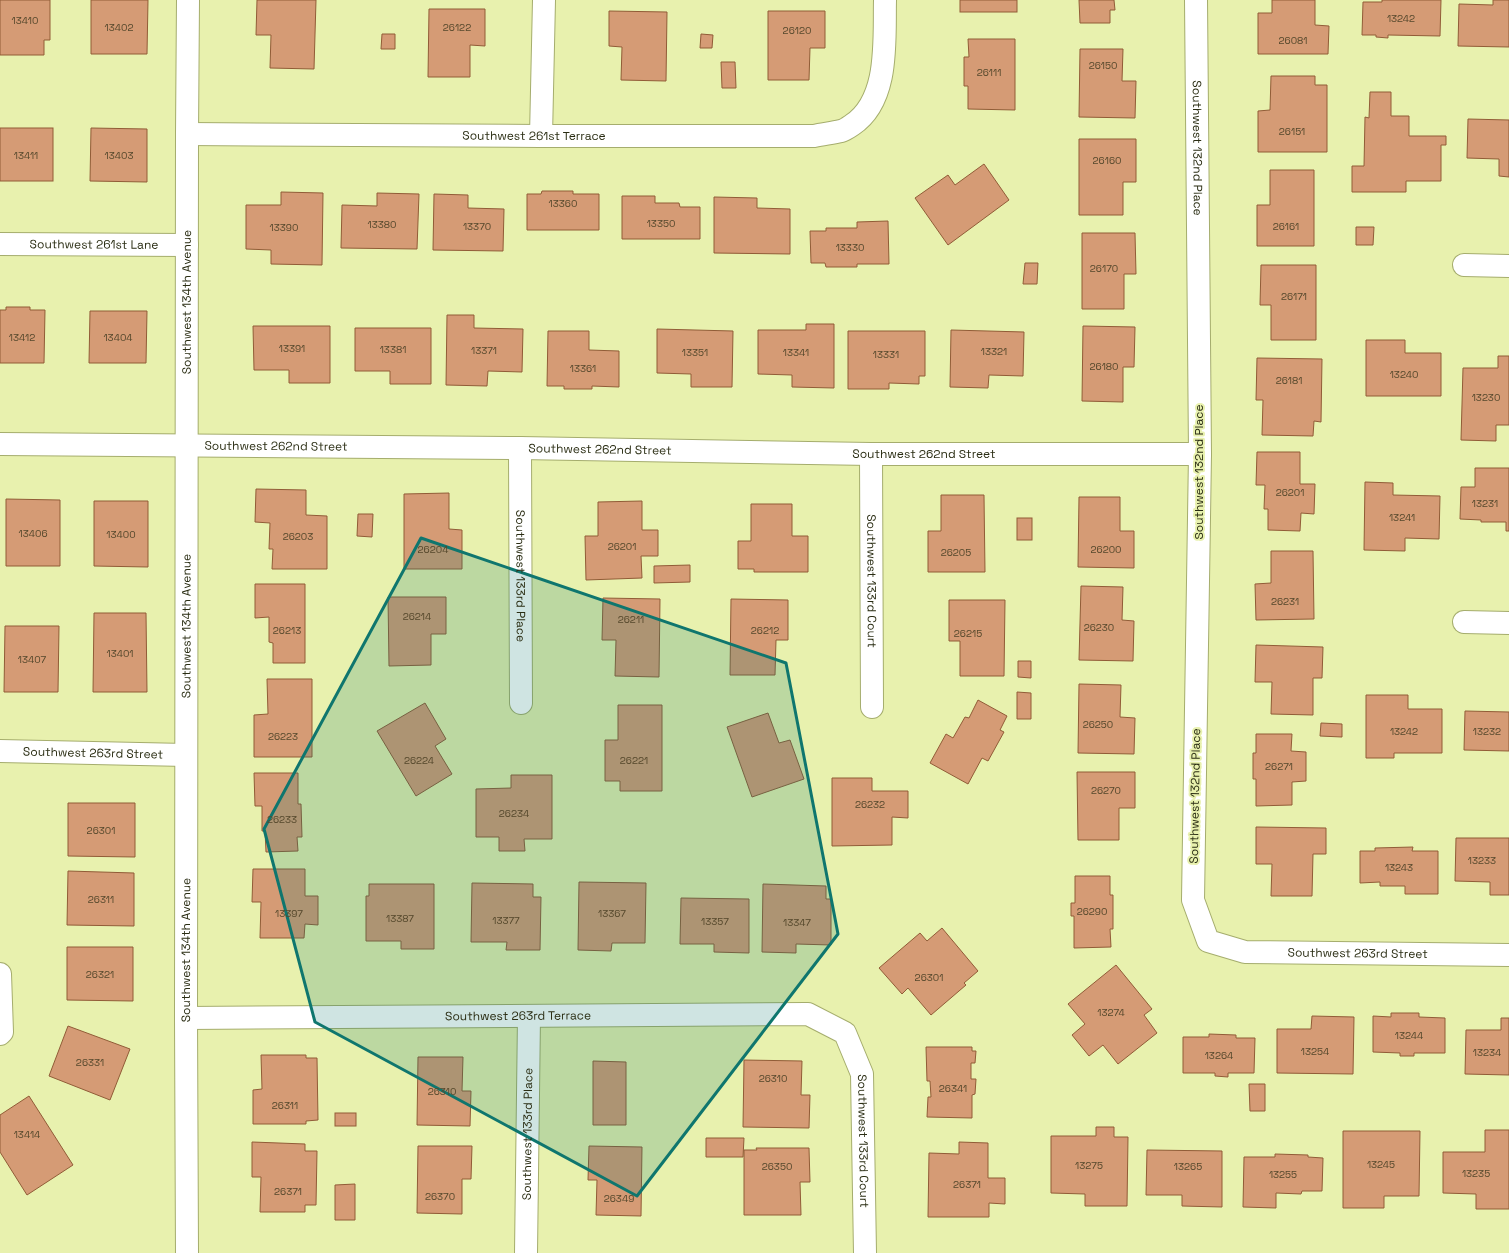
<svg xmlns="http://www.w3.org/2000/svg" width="1509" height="1253" font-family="'Space Grotesk',sans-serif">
<rect width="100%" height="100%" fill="#e8f1ae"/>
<g fill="#d59b75" stroke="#915c37">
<path d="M0 0H50V40H44V55H0Z"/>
<path d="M91 0H148L147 54H91Z"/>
<path d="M257 0H316L314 69 270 68 271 35H256Z"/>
<rect x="960" y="0" width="57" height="12"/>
<path d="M1079 0H1114L1115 10H1110V23H1080Z"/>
<path d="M1272 0H1315V25L1329 26 1328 54H1258V13H1272Z"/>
<path d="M1382 0H1441L1440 36 1388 35V38L1376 37V35H1362L1363 2H1382Z"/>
<path d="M1493 0H1509V47L1458 46 1459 4 1493 5Z"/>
<path d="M429 9H485V46L470 45V77H428Z"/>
<path d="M609 11 667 12 666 81 621 80 622 47 609 46Z"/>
<path d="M768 11H825V48H810L809 80H768Z"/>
<path d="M382 34H395V49H381Z"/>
<path d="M701 34 713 35 712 48H700Z"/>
<path d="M968 39H1015V110L968 109V86H964V57H969Z"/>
<path d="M1080 49H1123L1122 81H1136L1135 118 1079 117Z"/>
<path d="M721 62H735L736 88H722Z"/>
<path d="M1271 76H1315V85H1327V152H1258V111L1270 110Z"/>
<path d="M1370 92H1391V116H1409V136H1446V145H1441V181H1406V192H1352V166H1364L1365 117 1369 118Z"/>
<path d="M1468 119 1509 120V177L1499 176V159L1467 158Z"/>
<rect x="0" y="128" width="53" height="53"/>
<path d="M91 128 147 129V182L90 181Z"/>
<path d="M1079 139H1136V182H1123V215H1079Z"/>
<path d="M984 164 1009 200 948 245 915 198 948 175 955 185Z"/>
<path d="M1270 170H1314V246H1257V205H1270Z"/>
<path d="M542 191H573V194H599V230H527V194H541Z"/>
<path d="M281 192 323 193 322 265 271 264V250L246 249V205H281Z"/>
<path d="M377 193 419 194 417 249 341 248 342 205 377 206Z"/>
<path d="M434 194 468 195V208L504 209 503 251 433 250Z"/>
<path d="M622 196H655V203H679L680 207H700V239H622Z"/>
<path d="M714 197 757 198V208L790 209V254L714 253Z"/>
<path d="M888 221 889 264H857V267H826L825 263H811L810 231H826V228H857V222Z"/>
<path d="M1356 227H1374L1373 245H1356Z"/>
<path d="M1082 233H1135L1136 274H1124V309H1082Z"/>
<path d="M1025 263H1038L1037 284H1023Z"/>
<path d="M1261 265H1316V340H1271V305H1260Z"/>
<path d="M6 307H30V310H45L44 363H0V310H6Z"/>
<path d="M90 311H147L146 363H89Z"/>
<path d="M447 315H474V328L523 329 522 372 488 371 487 386 446 385Z"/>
<path d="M806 324H834V388L792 387V375L758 374V330H806Z"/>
<path d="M253 326H330V383H289V370H254Z"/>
<path d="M1083 326 1135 327 1134 367H1123V402L1082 401Z"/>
<path d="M355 328H431V384H390V371H355Z"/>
<path d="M657 329 733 331 732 387H691V374L657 373Z"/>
<path d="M951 330 1024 332 1023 376 989 375 988 388 950 387Z"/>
<path d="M548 331H589V350L619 351V387L592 386V389H564V386H547Z"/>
<path d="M848 331H925V376H919V384L889 383V389H848Z"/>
<path d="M1366 340H1405V353H1441V396H1366Z"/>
<path d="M1498 356H1509V425H1496V441L1461 440 1463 368H1498Z"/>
<path d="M1257 358 1322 359 1321 422 1314 421 1313 436 1262 435 1263 400H1256Z"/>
<path d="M1257 452H1300V484H1315L1314 514 1301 513 1300 531 1268 530V509H1264L1265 485H1256Z"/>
<path d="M1475 468H1509V531H1506V522H1481V520L1460 519 1461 487H1475Z"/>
<path d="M1365 482 1393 483V495L1440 496 1439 539 1405 538V551L1364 550Z"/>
<path d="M256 489 306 490V515L327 516V569H272L273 549H269L270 523 255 522Z"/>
<path d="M449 493V529L462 530V569H404V494Z"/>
<path d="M941 495H984L985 572H928V531H941Z"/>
<path d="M1079 497H1120V531H1134V568L1078 567Z"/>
<path d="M6 499 60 500V566H6Z"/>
<path d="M94 501H148V567L94 566Z"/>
<path d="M642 501V530H658V556H641L642 578 586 580 585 536H598V502Z"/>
<path d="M751 504H792V536H808V572H754V569H738V541H751Z"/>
<path d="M358 514H373L372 537 357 536Z"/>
<rect x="1017" y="518" width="15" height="22"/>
<path d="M1271 551H1313L1314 619 1256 620 1255 584 1271 583Z"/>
<path d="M690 565V582L654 583V566Z"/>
<path d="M255 584H305V663H273V643L269 642V617L255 618Z"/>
<path d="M1081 586 1123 587 1122 620 1134 621 1133 661 1079 660Z"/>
<path d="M388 597H446V634H431V665L389 666Z"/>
<path d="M603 598 660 599 659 677 615 676 616 640H602Z"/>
<path d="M731 599 788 600V640H776L775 675H730Z"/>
<path d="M949 600H1005L1004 676H960V641H949Z"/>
<path d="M94 613H146L147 692H93Z"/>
<path d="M5 626H59L58 692H4Z"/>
<path d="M1256 645 1323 647 1322 678H1313V715L1271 714 1272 682H1255Z"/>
<path d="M1018 661H1031V678L1018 677Z"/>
<path d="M267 679H312V757H254V715L268 714Z"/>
<path d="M1079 684 1121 685 1120 717 1135 718 1134 754 1078 753Z"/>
<path d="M1017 692 1031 693V719H1017Z"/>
<path d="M1366 695H1408V709H1442V753H1394V758H1366Z"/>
<path d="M978 700 1007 716 1000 730 1004 732 988 761 982 758 968 784 930 763 946 734 953 738 965 717 969 718Z"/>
<path d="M425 703 446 739 435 746 452 774 416 796 377 731Z"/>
<path d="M618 705H662V791H620V781H605V740H618Z"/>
<path d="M1465 711 1509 712V751L1464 750Z"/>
<path d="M768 713 779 743 790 740 804 779 752 797 727 727Z"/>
<path d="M1321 723 1342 724V737L1320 736Z"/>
<path d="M1256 734H1292L1291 751 1306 752V781L1292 782V805L1256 806V779H1253V753H1256Z"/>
<path d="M1077 772H1135V808H1119V840H1078Z"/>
<path d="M254 773H298V804H301L302 837H297L298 851 266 852 265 831H262V806H255Z"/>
<path d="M511 775H552V839H524L525 851H499V837H476V789L511 788Z"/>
<path d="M832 778H872V791H908V818L892 817V845L832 846Z"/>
<path d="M68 803H135V857L68 856Z"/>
<path d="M1256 827 1326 828V854H1313L1312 896H1271L1272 864H1256Z"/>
<path d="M1456 838H1509V895H1490V882L1455 881Z"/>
<path d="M1413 847 1412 851H1438V894H1405V886H1380V882L1360 883V851H1375V848Z"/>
<path d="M253 869H305V896H318V925L305 924 304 938H260L261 902H252Z"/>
<path d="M68 871 134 873V926L67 925Z"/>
<path d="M1075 876H1110V895H1113V929H1110L1111 947 1074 948V916H1071V903H1075Z"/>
<path d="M579 882 646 883 645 943H612L611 951 578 950Z"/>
<path d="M472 883 533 884V897H541L540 950H506L507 942H471Z"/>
<path d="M369 884H434V949H401V941H366V896H369Z"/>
<path d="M763 884 826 886V899H831V945L796 944V953L762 952Z"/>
<path d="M681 898 749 899V953L714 952V944H680Z"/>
<path d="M942 928 978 971 964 983 966 985 931 1015 908 988 902 994 879 968 920 933 927 941Z"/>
<path d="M67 947H133V1001L67 1000Z"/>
<path d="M1116 965 1152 1009 1144 1015 1157 1033 1118 1064 1103 1045 1089 1056 1072 1035 1085 1024 1068 1004Z"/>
<path d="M1391 1013H1419V1017L1445 1018V1053H1414V1056H1400V1053L1373 1052V1016L1391 1017Z"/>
<path d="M1312 1016 1354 1017 1353 1074 1277 1073V1029H1311Z"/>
<path d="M1501 1018H1509V1075L1465 1074 1466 1030H1501Z"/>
<path d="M68 1026 130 1049 110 1100 49 1076Z"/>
<path d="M1209 1034 1236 1035V1038H1255L1254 1073H1228V1077L1215 1076V1073H1183V1037H1209Z"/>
<path d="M926 1047H972V1051H976L975 1063H971V1079H976L975 1094 972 1095V1118L927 1117 928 1097H931L930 1081H927Z"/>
<path d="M261 1055H306V1058H317L318 1120 306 1121V1124H253V1090L262 1089Z"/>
<path d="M418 1057H463L462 1091H471L470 1126 417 1125Z"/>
<path d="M744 1060 802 1061 801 1095H810L809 1128 743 1127Z"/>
<path d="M593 1061 626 1062V1125H593Z"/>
<path d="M1249 1084H1265V1111H1250Z"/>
<path d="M29 1096 73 1165 27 1195 0 1152V1115Z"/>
<rect x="335" y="1113" width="21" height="13"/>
<path d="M1096 1127H1114V1137H1128L1127 1206H1085V1194L1051 1193V1136H1096Z"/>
<path d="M1485 1130H1509V1209H1476V1194L1443 1193V1152H1485Z"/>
<path d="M1343 1131H1420L1419 1196H1384V1208H1343Z"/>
<path d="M706 1138H744L743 1157H706Z"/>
<path d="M252 1142 305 1144V1151H317L316 1205H305V1212H260L261 1177H252Z"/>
<path d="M959 1142 988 1143V1178H1005V1204L989 1203V1217H928L929 1153 959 1154Z"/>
<path d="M418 1146H472L471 1179H462V1214L417 1213Z"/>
<path d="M589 1146 642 1147 641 1216 596 1215 597 1180H588Z"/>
<path d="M756 1148H809L810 1182H800L801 1215H744V1150H757Z"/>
<path d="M1147 1150 1222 1151V1207L1182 1206V1195H1146Z"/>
<path d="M1275 1154 1308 1155V1157L1323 1158 1322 1191H1302L1301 1194 1276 1193V1208L1243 1207 1244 1157H1275Z"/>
<path d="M355 1184V1220H335V1185Z"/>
</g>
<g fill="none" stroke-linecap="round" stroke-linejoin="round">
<defs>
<g id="minor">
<path id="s1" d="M1196 0 1200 454 1193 900 1208 941 1245 952 1509 955"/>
<path id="s2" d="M187 134 541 136H814C823 134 833 133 841 131 845 130 849 127 852 125 890 100 884 39 885 0"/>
<path d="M541 136 544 0"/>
<path id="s3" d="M0 244 187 245"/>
<path d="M1464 265 1509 266"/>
<path id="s4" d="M0 444 520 448 871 454H1200"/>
<path id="s5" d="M520 448 521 703"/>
<path id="s6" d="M871 454 872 707"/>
<path d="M1464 622 1509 623"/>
<path id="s7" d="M0 751 186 755"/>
<path d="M0 974 2 1032 0 1034"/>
<path id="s8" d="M186 1018 808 1014 845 1033 862 1074 865 1253"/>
<path id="s9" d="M526 1253 529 1016"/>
</g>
<g id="tertiary">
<path id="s10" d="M187 1253 186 1018 187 134 188 0"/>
</g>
</defs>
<use href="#minor" stroke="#a5ad6d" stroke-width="24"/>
<use href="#tertiary" stroke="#a5ad6d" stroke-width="24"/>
<use href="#minor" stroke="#fff" stroke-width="22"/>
<use href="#tertiary" stroke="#fff" stroke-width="22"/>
</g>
<path fill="#0f766e" fill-opacity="0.2" stroke="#0f766e" stroke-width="3" stroke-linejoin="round" d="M421 538 786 663 838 934 637 1196 315 1022 264 829Z"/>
<g text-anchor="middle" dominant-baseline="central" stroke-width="4" stroke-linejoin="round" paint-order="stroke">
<g font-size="10" fill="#55482c">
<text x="1401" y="18">13242</text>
<text x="25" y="20">13410</text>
<text x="119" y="27">13402</text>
<text x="457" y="27">26122</text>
<text x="797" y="30">26120</text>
<text x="1293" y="40">26081</text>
<text x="1103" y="65">26150</text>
<text x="989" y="72">26111</text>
<text x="1292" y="131">26151</text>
<text x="26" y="155">13411</text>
<text x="119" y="155">13403</text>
<text x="1107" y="160">26160</text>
<text x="563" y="203">13360</text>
<text x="661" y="223">13350</text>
<text x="382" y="224">13380</text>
<text x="477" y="226">13370</text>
<text x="1286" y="226">26161</text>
<text x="284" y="227">13390</text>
<text x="850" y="247">13330</text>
<text x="1104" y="268">26170</text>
<text x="1294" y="296">26171</text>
<text x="22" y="337">13412</text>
<text x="118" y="337">13404</text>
<text x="292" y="348">13391</text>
<text x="393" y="349">13381</text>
<text x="484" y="350">13371</text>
<text x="994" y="351">13321</text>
<text x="695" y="352">13351</text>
<text x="796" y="352">13341</text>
<text x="886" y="354">13331</text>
<text x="1104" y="366">26180</text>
<text x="583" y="368">13361</text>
<text x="1404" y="374">13240</text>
<text x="1289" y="380">26181</text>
<text x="1486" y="397">13230</text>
<text x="1290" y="492">26201</text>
<text x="1485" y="503">13231</text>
<text x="1402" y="517">13241</text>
<text x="33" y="533">13406</text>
<text x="121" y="534">13400</text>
<text x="298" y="536">26203</text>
<text x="622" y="546">26201</text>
<text x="433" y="549">26204</text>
<text x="1106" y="549">26200</text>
<text x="956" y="552">26205</text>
<text x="1285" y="601">26231</text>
<text x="417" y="616">26214</text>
<text x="631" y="619">26211</text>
<text x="1099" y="627">26230</text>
<text x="287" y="630">26213</text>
<text x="765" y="630">26212</text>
<text x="968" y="633">26215</text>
<text x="120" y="653">13401</text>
<text x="32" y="659">13407</text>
<text x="1098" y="724">26250</text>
<text x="1404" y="731">13242</text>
<text x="1487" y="731">13232</text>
<text x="283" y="736">26223</text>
<text x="419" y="760">26224</text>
<text x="634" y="760">26221</text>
<text x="1279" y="766">26271</text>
<text x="1106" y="790">26270</text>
<text x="870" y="804">26232</text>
<text x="514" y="813">26234</text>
<text x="282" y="819">26233</text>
<text x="101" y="830">26301</text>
<text x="1482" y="860">13233</text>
<text x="1399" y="867">13243</text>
<text x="101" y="899">26311</text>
<text x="1092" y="911">26290</text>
<text x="289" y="913">13397</text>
<text x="612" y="913">13367</text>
<text x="400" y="918">13387</text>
<text x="506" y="920">13377</text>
<text x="715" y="921">13357</text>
<text x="797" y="922">13347</text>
<text x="100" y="974">26321</text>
<text x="929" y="977">26301</text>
<text x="1111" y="1012">13274</text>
<text x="1409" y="1035">13244</text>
<text x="1315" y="1051">13254</text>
<text x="1487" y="1052">13234</text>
<text x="1219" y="1055">13264</text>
<text x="90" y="1062">26331</text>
<text x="773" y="1078">26310</text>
<text x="953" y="1088">26341</text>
<text x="442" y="1091">26310</text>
<text x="285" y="1105">26311</text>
<text x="27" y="1134">13414</text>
<text x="1381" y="1164">13245</text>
<text x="1089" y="1165">13275</text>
<text x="777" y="1166">26350</text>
<text x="1188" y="1166">13265</text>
<text x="1476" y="1173">13235</text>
<text x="1283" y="1174">13255</text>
<text x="967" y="1184">26371</text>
<text x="288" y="1191">26371</text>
<text x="440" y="1196">26370</text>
<text x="619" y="1198">26349</text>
</g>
<g font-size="12" fill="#2a2d13" stroke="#e8f1ae">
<text stroke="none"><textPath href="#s2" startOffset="347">Southwest 261st Terrace</textPath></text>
<text stroke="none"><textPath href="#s1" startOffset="148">Southwest 132nd Place</textPath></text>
<text stroke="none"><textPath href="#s3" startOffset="94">Southwest 261st Lane</textPath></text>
<text stroke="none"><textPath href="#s10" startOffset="951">Southwest 134th Avenue</textPath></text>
<text stroke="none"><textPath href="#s4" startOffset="276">Southwest 262nd Street</textPath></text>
<text stroke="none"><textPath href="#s4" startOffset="600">Southwest 262nd Street</textPath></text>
<text stroke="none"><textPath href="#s4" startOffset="924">Southwest 262nd Street</textPath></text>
<text transform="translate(1199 472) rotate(-90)">Southwest 132nd Place</text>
<text stroke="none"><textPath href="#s5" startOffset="128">Southwest 133rd Place</textPath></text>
<text stroke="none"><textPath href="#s6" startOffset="127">Southwest 133rd Court</textPath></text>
<text stroke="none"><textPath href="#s10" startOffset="627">Southwest 134th Avenue</textPath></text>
<text stroke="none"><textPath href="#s7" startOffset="93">Southwest 263rd Street</textPath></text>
<text transform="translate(1195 796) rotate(-89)">Southwest 132nd Place</text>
<text stroke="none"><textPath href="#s10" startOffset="303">Southwest 134th Avenue</textPath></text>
<text stroke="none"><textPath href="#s1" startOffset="1095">Southwest 263rd Street</textPath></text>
<text stroke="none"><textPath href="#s8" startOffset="332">Southwest 263rd Terrace</textPath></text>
<text stroke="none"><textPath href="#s9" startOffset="119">Southwest 133rd Place</textPath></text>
<text stroke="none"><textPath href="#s8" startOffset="775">Southwest 133rd Court</textPath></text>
</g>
</g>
</svg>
